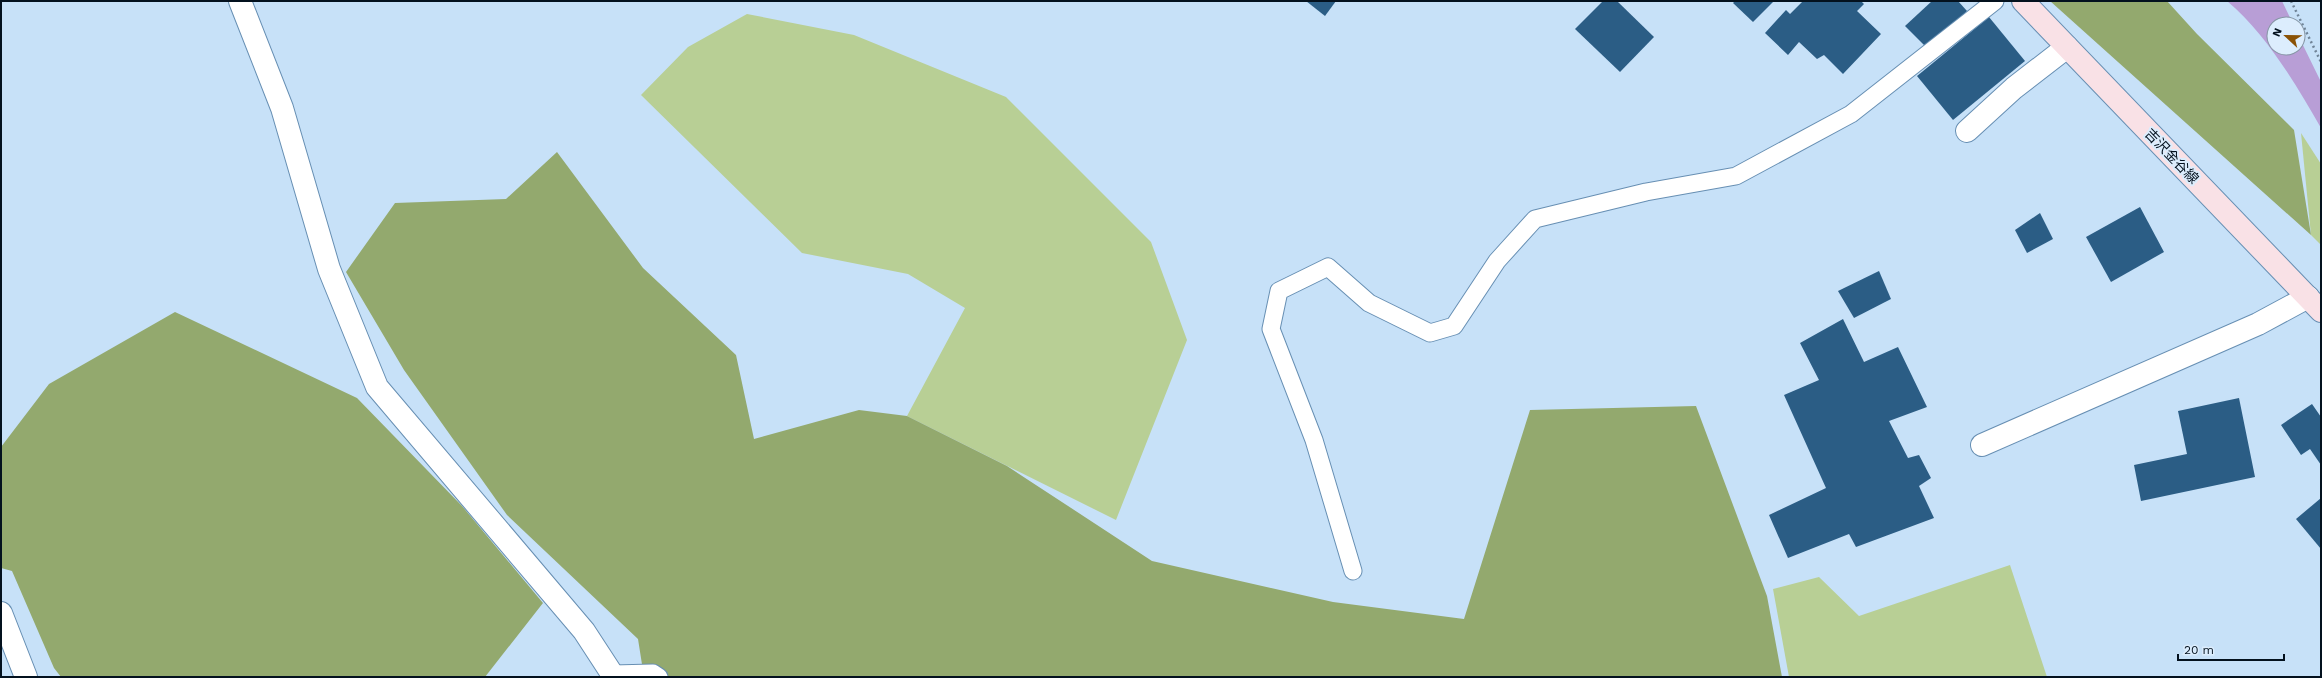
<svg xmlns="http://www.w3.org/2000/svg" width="2322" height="678" font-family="'Work Sans','Noto Sans JP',sans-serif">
<rect width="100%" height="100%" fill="#c7e1f8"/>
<g fill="#b8cf95">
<path d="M747 14 854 35 1006 97 1151 242 1187 340 1116 520 907 416 965 308 908 274 802 253 641 95 688 47Z"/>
<path d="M2301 133 2321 164V245L2311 235Z"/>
<path d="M2010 565 2047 677H1789L1773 589 1819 577 1859 616Z"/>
</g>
<g fill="#93a96e">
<path d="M2050 1H2167L2197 34 2294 130 2311 235Z"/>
<path d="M557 152 643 268 736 355 754 439 859 410 907 416 1007 466 1152 561 1333 602 1464 619 1530 410 1696 406 1767 596 1782 677H644L638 639 507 515 404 370 346 272 395 203 506 199Z"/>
<path d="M175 312 357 398 462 506 543 603 485 677H61L54 668 12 571 1 568V447L49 384Z"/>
</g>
<path fill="#b89ed6" d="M2227 1H2282L2293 24H2274V48H2298V35L2321 82V128C2295 83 2267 35 2227 1Z"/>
<g fill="#2b5d85">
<path d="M1306 1H1336L1325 16Z"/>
<path d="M1603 1H1617L1654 37 1620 72 1575 29Z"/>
<path d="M1735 1H1774L1753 22 1733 3Z"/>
<path d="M1803 1H1861L1864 4 1857 11 1881 34 1843 74 1824 55 1817 59 1799 42 1788 55 1765 33 1786 10 1790 14Z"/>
<path d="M1932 1H1958L1967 11 1928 49 1905 26Z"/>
<path d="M1989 17 2025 61 1953 120 1917 76Z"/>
<path d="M2140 207 2164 252 2111 282 2086 237Z"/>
<path d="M2040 213 2053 239 2027 253 2015 230Z"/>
<path d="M1879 271 1891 299 1854 318 1838 291Z"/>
<path d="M1843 319 1864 362 1898 347 1927 407 1889 421 1908 458 1919 455 1931 478 1919 486 1934 518 1856 547 1849 534 1788 558 1769 515 1826 488 1784 395 1819 380 1800 343Z"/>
<path d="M2239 398 2255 477 2141 501 2134 465 2187 454 2178 411Z"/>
<path d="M2312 404 2321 417V465L2310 449 2301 455 2281 425Z"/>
<path d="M2321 498V549L2296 519Z"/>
</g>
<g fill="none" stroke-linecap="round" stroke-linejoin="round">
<defs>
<g id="service">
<path d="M1353 571 1314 440 1271 329 1279 291 1328 267 1369 303 1430 333 1454 326 1497 261 1535 219 1646 192 1736 176 1851 114 1995 1"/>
<path d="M613 674 653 673 659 677"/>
</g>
<g id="minor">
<path d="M240 1 282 108 329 269 377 387 584 631 614 677"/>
<path d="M1967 131 2014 88 2067 47"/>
<path d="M1982 445 2258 324 2308 297"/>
<path d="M1 613 26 677"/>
</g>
<path id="secondary" d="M2023 1 2321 311"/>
</defs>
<use href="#service" stroke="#678fb3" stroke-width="19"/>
<use href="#minor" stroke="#678fb3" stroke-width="24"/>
<use href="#secondary" stroke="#678fb3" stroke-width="24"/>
<path stroke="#708497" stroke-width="2.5" stroke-dasharray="2 3" stroke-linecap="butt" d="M2291 1 2321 62"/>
<use href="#service" stroke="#fff" stroke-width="17"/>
<use href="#minor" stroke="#fff" stroke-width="22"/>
<use href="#secondary" stroke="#f9e1e6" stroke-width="22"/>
</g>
<g text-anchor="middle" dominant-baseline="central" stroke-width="4" stroke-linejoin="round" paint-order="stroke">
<g font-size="14" fill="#03111e" stroke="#dcedfd">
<text transform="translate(2172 156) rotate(46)">吉沢金谷線</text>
</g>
</g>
<rect width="2322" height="678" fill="none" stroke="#03111e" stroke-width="4"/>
<g transform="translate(2286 36) rotate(292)"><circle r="19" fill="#dcedfd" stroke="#8595a4"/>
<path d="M0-3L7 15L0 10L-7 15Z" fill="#8a5206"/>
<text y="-6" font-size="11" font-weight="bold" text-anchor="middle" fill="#03111e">N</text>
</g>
<path d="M2178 654v6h106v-6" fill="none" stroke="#03111e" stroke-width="2"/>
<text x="2184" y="654" font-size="12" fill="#03111e" stroke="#dcedfd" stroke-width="3" paint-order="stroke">20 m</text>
</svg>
